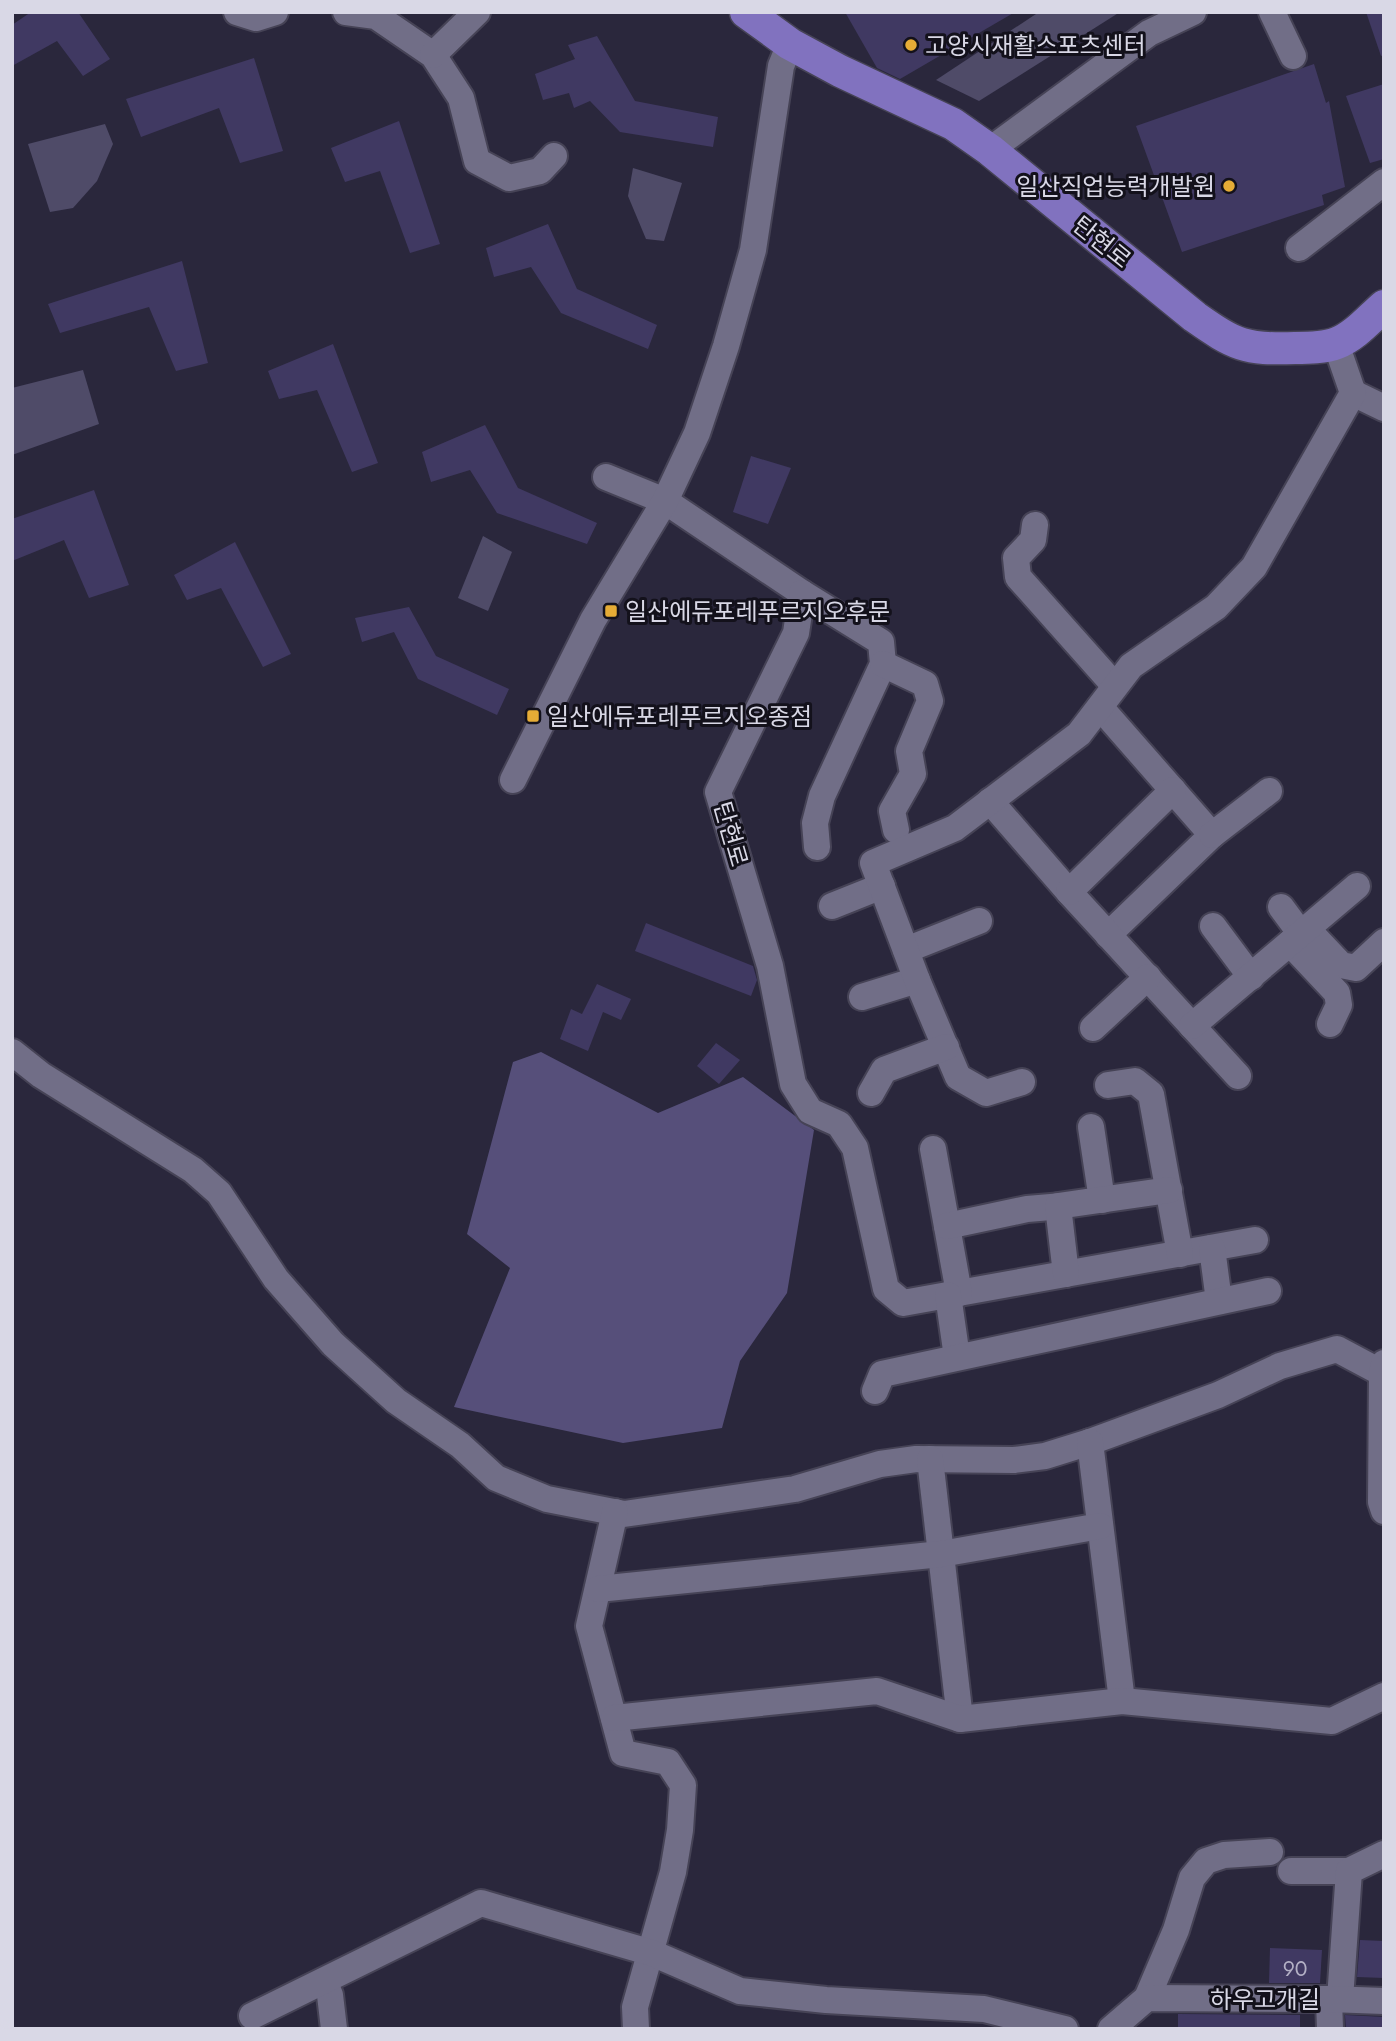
<svg xmlns="http://www.w3.org/2000/svg" width="1396" height="2041" font-family="Jost,'Noto Sans KR',sans-serif">
<rect width="100%" height="100%" fill="#2a273c"/>
<g fill="#4f4b68">
<path d="M1039 12H1120L979 101 936 80Z"/>
<path d="M105 124 113 144 97 181 73 208 50 212 28 144Z"/>
<path d="M633 168 682 183 664 241 646 239 628 196Z"/>
<path d="M83 370 99 424 12 455V388Z"/>
<path d="M483 536 512 552 488 611 458 598Z"/>
</g>
<path fill="#564f7a" d="M541 1052 658 1113 743 1077 814 1130 787 1293 740 1361 722 1428 623 1443 454 1407 510 1268 467 1234 513 1062Z"/>
<g fill="#403962">
<path d="M31 12H78L110 59 83 76 57 41 12 66V25Z"/>
<path d="M845 12H1015L900 79 877 68Z"/>
<path d="M1366 12H1384V55L1381 56Z"/>
<path d="M597 36 635 101 718 117 713 147 620 132 590 101 574 108 569 93 543 100 535 74 575 59 568 45Z"/>
<path d="M254 58 283 151 240 163 219 108 141 137 126 99Z"/>
<path d="M1314 64 1326 103 1329 101 1345 187 1322 195 1324 205 1182 252 1136 126Z"/>
<path d="M1384 84V159L1370 163 1346 96Z"/>
<path d="M399 121 440 244 410 253 380 171 345 182 331 148Z"/>
<path d="M548 224 577 289 657 325 648 349 561 313 531 267 494 277 486 248Z"/>
<path d="M182 261 208 363 176 371 149 307 60 333 48 304Z"/>
<path d="M333 344 378 463 352 472 317 390 279 399 268 371Z"/>
<path d="M485 425 518 488 597 523 587 544 497 513 470 470 431 482 422 452Z"/>
<path d="M751 456 791 468 768 524 733 512Z"/>
<path d="M94 490 129 585 89 598 64 540 12 561V519Z"/>
<path d="M235 542 291 654 263 667 221 588 187 600 174 575Z"/>
<path d="M409 607 436 656 509 689 497 715 418 679 394 632 362 642 355 618Z"/>
<path d="M646 923 753 966 757 980 751 996 635 951Z"/>
<path d="M597 984 631 999 621 1020 603 1012 588 1051 560 1039 571 1009 582 1014Z"/>
<path d="M716 1043 740 1060 719 1084 697 1066Z"/>
<path d="M1360 1940 1384 1941V1978L1357 1977Z"/>
<path d="M1270 1948 1322 1950 1320 1983H1269Z"/>
<path d="M1178 2014 1300 2015V2029H1178Z"/>
<path d="M1345 2015 1384 2017V2029H1346Z"/>
</g>
<g fill="none" stroke-linecap="round" stroke-linejoin="round">
<defs>
<g id="minor">
<path d="M237 12 256 18 275 12"/>
<path d="M346 12 376 16 433 55 461 98 477 161 509 178 540 171 554 156"/>
<path d="M1272 12 1293 56"/>
<path d="M433 55 477 12"/>
<path d="M990 150 1149 33 1193 12"/>
<path d="M1299 248 1384 182"/>
<path d="M1353 393 1384 408"/>
<path d="M606 477 665 501 802 593 796 633 718 792 770 966 793 1084 810 1111 839 1124 855 1148 886 1289 903 1303 1255 1240"/>
<path d="M1035 525 1033 540 1016 558 1018 577 1115 686"/>
<path d="M802 593 881 642 883 664 822 796 815 823 817 847"/>
<path d="M883 664 925 684 930 701 909 751 913 774 892 811 896 830"/>
<path d="M1100 707 1212 835 1108 935"/>
<path d="M513 780 593 620 665 501 697 433 726 346 753 250 781 66 790 44"/>
<path d="M990 801 1069 892 1238 1076"/>
<path d="M1212 835 1269 791"/>
<path d="M1069 892 1173 790"/>
<path d="M832 906 882 886"/>
<path d="M1281 907 1301 934"/>
<path d="M1213 926 1251 977"/>
<path d="M1307 929 1341 965 1356 968 1384 942"/>
<path d="M1290 943 1337 993 1339 1005 1330 1024"/>
<path d="M906 950 979 921"/>
<path d="M862 997 917 980"/>
<path d="M1192 1026 1357 886"/>
<path d="M1093 1028 1148 977"/>
<path d="M12 1052 41 1075 193 1170 219 1193 276 1279 333 1344 396 1401 460 1445 496 1478 547 1499 624 1514 795 1489 880 1464 916 1459 1014 1460 1045 1456 1090 1442 1218 1395 1280 1366 1337 1349 1382 1373"/>
<path d="M1022 1082 986 1093 958 1077 917 980 873 863 955 828 1079 734 1131 666 1216 607 1254 567 1353 393 1336 344"/>
<path d="M1108 1085 1135 1081 1151 1094 1180 1254"/>
<path d="M871 1093 884 1070 946 1047"/>
<path d="M1091 1127 1102 1200"/>
<path d="M933 1149 959 1293"/>
<path d="M947 1226 1027 1209 1063 1206"/>
<path d="M1212 1248 1219 1301"/>
<path d="M1066 1274 1058 1206 1169 1190"/>
<path d="M948 1295 957 1357"/>
<path d="M1384 1363 1382 1373 1381 1502 1384 1511"/>
<path d="M875 1391 882 1374 1268 1291"/>
<path d="M1090 1442 1122 1701"/>
<path d="M930 1459 960 1719"/>
<path d="M615 1512 589 1626 623 1753 668 1762 683 1785 680 1830 673 1872 635 2007 636 2029"/>
<path d="M598 1589 941 1554 1100 1526"/>
<path d="M614 1718 877 1691 960 1719 1122 1701 1332 1721 1384 1696"/>
<path d="M1291 1871H1349"/>
<path d="M324 1981 330 1995 334 2029"/>
<path d="M1147 1998 1176 1930 1192 1878 1206 1861 1224 1855 1270 1852"/>
<path d="M1329 1999 1330 2029"/>
<path d="M1340 1999 1349 1871 1384 1854"/>
<path d="M252 2016 481 1903 652 1953 740 1991 826 2000 984 2009 1065 2029"/>
<path d="M1111 2029 1147 1998 1329 1999 1384 2001"/>
</g>
<path id="major" d="M746 12 790 44 840 71 953 124 990 150 1195 317C1235 345 1245 350 1295 348 1308 348 1324 348 1337 343 1355 336 1369 319 1384 306"/>
</defs>
<use href="#minor" stroke="#464356" stroke-width="30"/>
<use href="#major" stroke="#464356" stroke-width="35"/>
<use href="#minor" stroke="#716e87" stroke-width="26"/>
<use href="#major" stroke="#8172bf" stroke-width="32"/>
</g>
<g fill="#e6ac36" stroke="#13111b" stroke-width="2.5">
<circle cx="911" cy="45" r="7"/>
<circle cx="1229" cy="186" r="7"/>
<rect x="604" y="604" width="14" height="14" rx="3.5"/>
<rect x="526" y="709" width="14" height="14" rx="3.5"/>
</g>
<g text-anchor="middle" dominant-baseline="central" stroke-width="6" stroke-linejoin="round" paint-order="stroke">
<g font-size="21" fill="#b3b0c5">
<text x="1295" y="1969">90</text>
</g>
<g font-size="24" fill="#d9d8e6" stroke="#13111b" text-anchor="start">
<text x="925" y="45">고양시재활스포츠센터</text>
<text x="1215" y="186" text-anchor="end">일산직업능력개발원</text>
<text x="625" y="611">일산에듀포레푸르지오후문</text>
<text x="547" y="716">일산에듀포레푸르지오종점</text>
</g>
<g font-size="24" fill="#d9d8e6" stroke="#13111b">
<text transform="translate(1102 242) rotate(39)">탄현로</text>
<text transform="translate(731 834) rotate(74)">탄현로</text>
<text x="1265" y="1999">하우고개길</text>
</g>
</g>
<rect width="1396" height="2041" fill="none" stroke="#d9d8e6" stroke-width="28"/>
</svg>
